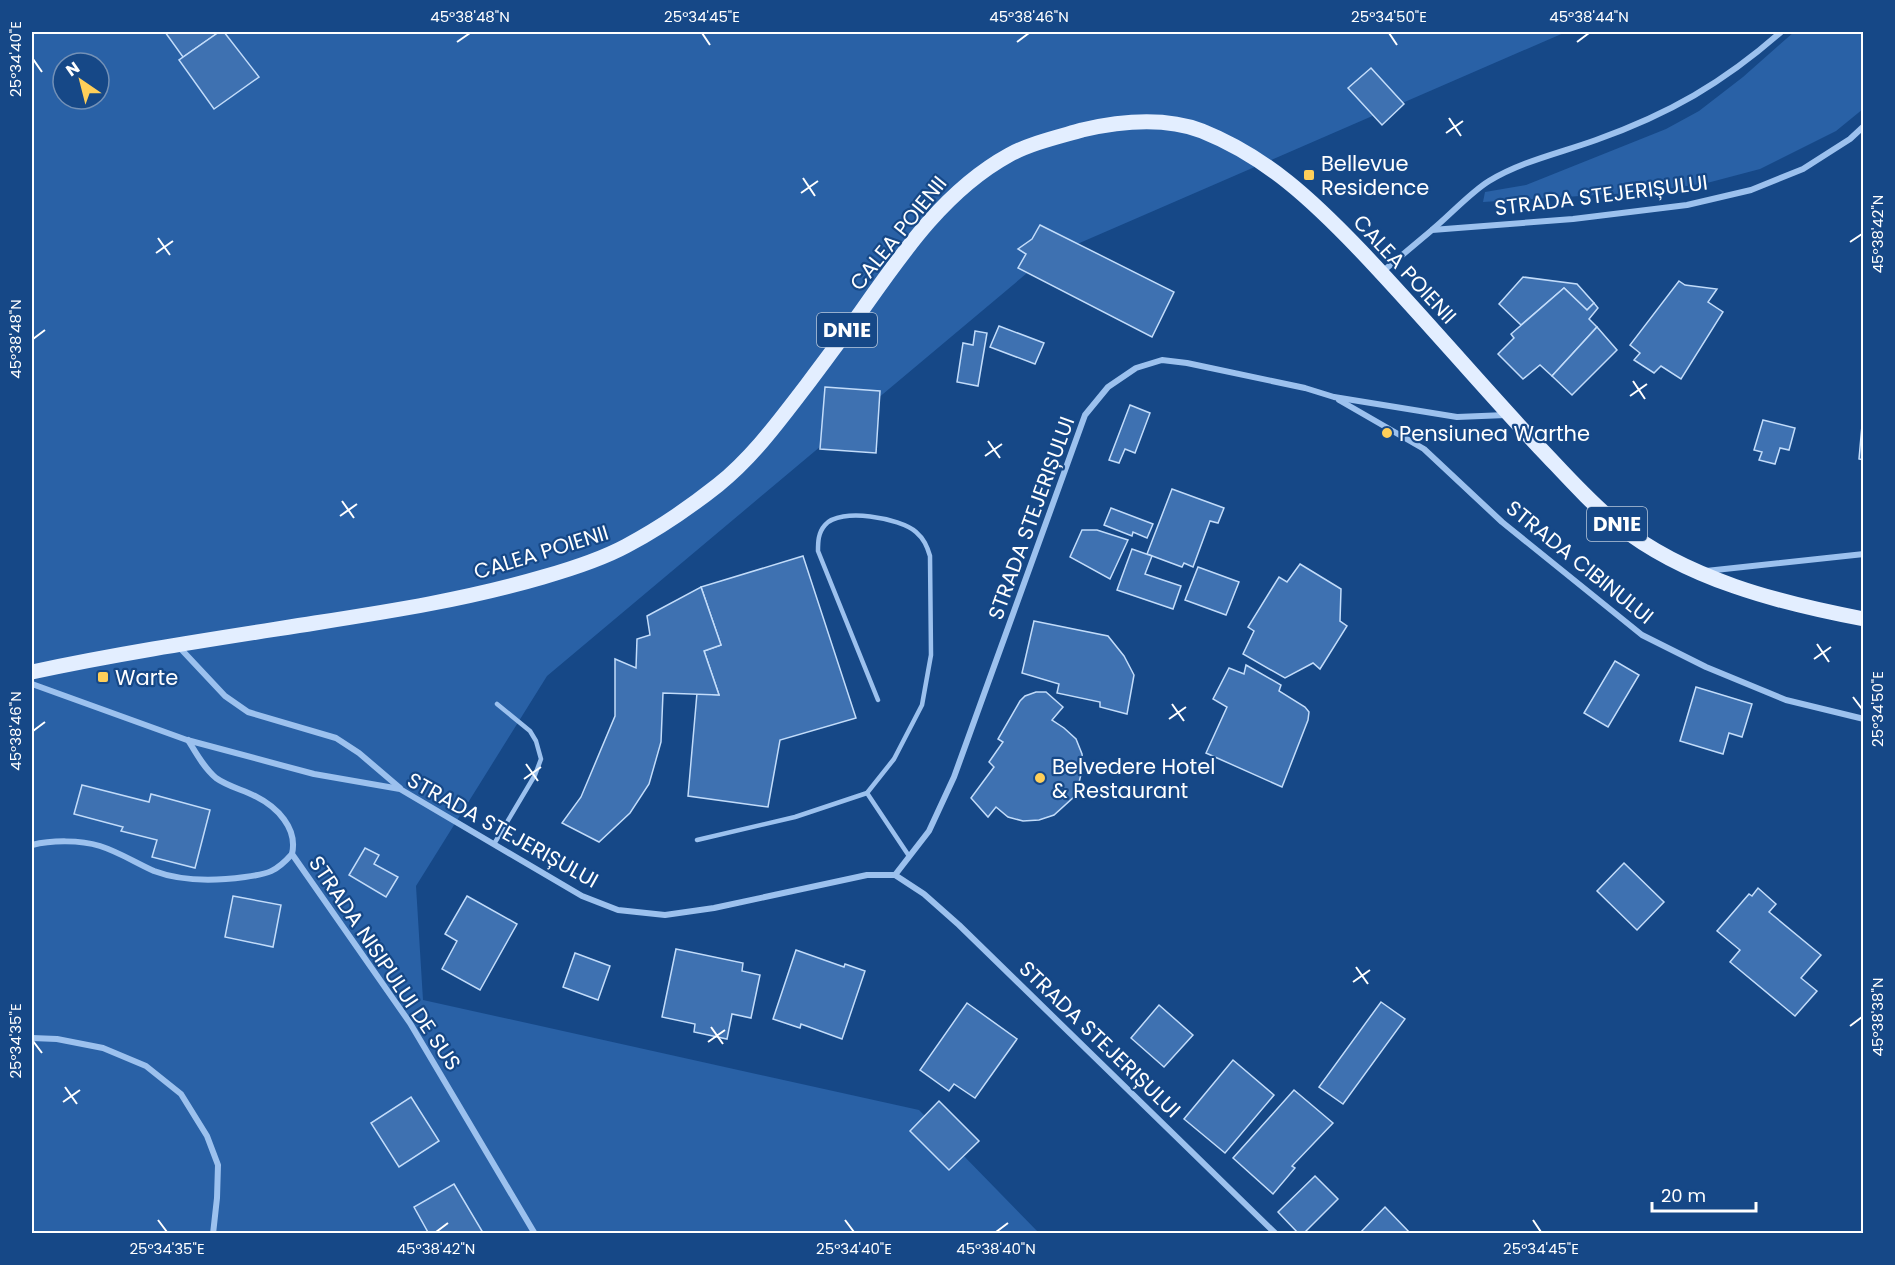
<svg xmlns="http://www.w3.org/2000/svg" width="1895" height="1265" font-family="Poppins,sans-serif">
<rect width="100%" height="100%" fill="#164887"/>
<g fill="#2961a6" fill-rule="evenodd">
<path d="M32 32H1566L1045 258 547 676 416 886 423 1000 919 1110 1039 1233H32ZM63 63H99V99H63Z"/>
<path d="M1794 32H1863V109L1836 131 1760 169 1707 183 1645 192 1483 202 1485 192 1526 185 1666 129 1699 111 1743 77Z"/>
</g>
<g fill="#3e71b1" stroke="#c2dcfa" stroke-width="1.5">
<path d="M165 32H219L183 57Z"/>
<path d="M219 32H224L259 77 214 109 179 60Z"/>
<path d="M1371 68 1404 104 1382 125 1348 88Z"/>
<path d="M1040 225 1174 292 1152 337 1018 268 1026 254 1018 249 1032 239Z"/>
<path d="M1523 277 1577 284 1594 303 1587 310 1564 288 1521 325 1499 304Z"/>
<path d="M1679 281 1685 285 1717 289 1708 302 1723 312 1681 379 1661 366 1654 373 1634 360 1640 353 1630 345Z"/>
<path d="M1564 288 1587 310 1594 303 1598 308 1589 319 1597 327 1552 376 1540 365 1523 379 1498 354 1514 338 1511 334Z"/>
<path d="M999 326 1044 343 1035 364 990 347Z"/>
<path d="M1597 327 1617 350 1572 395 1552 376Z"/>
<path d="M975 331 987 333 978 386 957 382 963 343 973 345Z"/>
<path d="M825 387 880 391 876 453 820 449Z"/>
<path d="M1864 403V460L1859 459Z"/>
<path d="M1130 405 1150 413 1135 453 1125 449 1119 463 1109 460Z"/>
<path d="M1763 420 1795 428 1789 450 1780 448 1775 464 1759 460 1762 452 1754 450Z"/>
<path d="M1172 489 1224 508 1218 523 1210 521 1193 567 1184 563 1182 567 1147 554Z"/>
<path d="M1111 508 1153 524 1147 538 1133 532 1132 536 1104 525Z"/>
<path d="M1082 530H1097L1128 540 1110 579 1070 557Z"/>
<path d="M1132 549 1152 556 1145 574 1181 586 1173 609 1117 590Z"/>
<path d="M803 556 856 718 780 740 768 807 688 796 697 693 719 695 704 651 721 645 701 587Z"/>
<path d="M1300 564 1341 589 1340 621 1347 626 1320 669 1313 663 1285 678 1243 654 1254 631 1248 627 1279 577 1287 582Z"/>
<path d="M1198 567 1239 582 1226 615 1185 600Z"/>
<path d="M701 587 721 645 704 651 719 695 663 693 661 742 649 784 630 813 599 842 562 823 581 797 615 716V659L636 668 637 639 650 635 647 616Z"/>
<path d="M1034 621 1108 636 1124 656 1134 675 1127 714 1100 707V702L1057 693 1059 684 1022 673Z"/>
<path d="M1615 661 1639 675 1608 727 1584 713Z"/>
<path d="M1246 665 1281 685 1279 691 1305 707 1309 712 1308 720 1282 787 1206 753 1227 707 1213 699 1229 668 1244 674Z"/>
<path d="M1696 687 1752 704 1742 737 1729 733 1723 754 1680 741Z"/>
<path d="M1036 692H1046L1063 707 1052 720 1064 728 1076 739 1082 754 1083 766 1076 795 1054 815 1039 820 1023 821 1008 817 996 807 988 817 971 798 994 767 989 762 1003 742 998 739 1020 701 1025 696Z"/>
<path d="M82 785 149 802 151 794 210 810 195 868 152 857 157 840 121 831 123 827 74 814Z"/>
<path d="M365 848 379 855 374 864 398 877 386 897 349 875Z"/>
<path d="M1624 863 1664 902 1637 930 1597 891Z"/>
<path d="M1758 888 1776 904 1769 912 1821 955 1801 978 1817 991 1795 1016 1730 962 1740 950 1717 931 1749 894 1752 896Z"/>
<path d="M233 896 281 905 273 947 225 937Z"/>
<path d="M467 896 517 924 480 990 442 969 457 941 445 934Z"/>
<path d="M676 949 743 963 742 971 760 975 751 1018 732 1014 727 1039 694 1032 695 1024 662 1017Z"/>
<path d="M796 950 844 967 845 964 865 971 842 1039 801 1024 800 1028 773 1019Z"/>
<path d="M575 953 610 966 598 1000 563 987Z"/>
<path d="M1381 1002 1405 1019 1343 1104 1319 1087Z"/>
<path d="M967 1003 1017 1039 975 1098 954 1084 949 1091 920 1070Z"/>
<path d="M1159 1005 1193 1035 1164 1067 1131 1038Z"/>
<path d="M1233 1060 1274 1095 1225 1153 1184 1119Z"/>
<path d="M1294 1090 1333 1123 1292 1166 1295 1168 1273 1194 1233 1158Z"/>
<path d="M411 1097 439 1141 399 1167 371 1123Z"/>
<path d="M939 1101 979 1141 949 1170 910 1131Z"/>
<path d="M1315 1176 1338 1199 1303 1234H1299L1278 1212Z"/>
<path d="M454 1184 482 1231 478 1234H429L414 1207Z"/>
<path d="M1385 1207 1411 1234H1359Z"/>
</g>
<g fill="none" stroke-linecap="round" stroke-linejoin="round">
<g stroke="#9cc1ee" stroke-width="4.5">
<path d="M867 793 909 856"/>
<path d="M697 840 795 817 867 793 894 759 922 705 931 655 930 556C927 546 924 539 916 532 900 518 840 507 825 525 818 533 818 542 818 551L878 700"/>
<path d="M494 844 535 775 541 759 536 741 530 731 497 704"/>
</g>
<g stroke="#9cc1ee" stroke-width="6">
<path d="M1433 229C1450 215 1471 192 1489 181 1522 161 1560 153 1596 140 1669 114 1723 83 1781 32"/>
<path d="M1382 272 1432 230 1573 219 1687 205 1751 190 1803 169 1850 139 1864 126"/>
<path d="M1339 400 1424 449 1502 522 1642 635 1706 667 1786 700 1864 719"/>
<path d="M1706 571 1864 554"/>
<path d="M179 647 225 696 248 712 336 738 359 753 400 788"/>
<path d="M32 684 187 740 314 774 400 789 582 896 618 910 665 915 714 908 867 875H895L924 894 959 925 1276 1234"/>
<path d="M188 740C196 753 204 768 216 778 227 786 243 790 255 796 277 807 298 828 292 854L410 1023 535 1234"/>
<path d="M32 845C52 840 80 840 100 846 119 852 136 863 154 871 183 882 215 881 245 877 268 874 276 872 292 854"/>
<path d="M895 875 929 831 954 777 1085 415 1108 387 1136 368 1162 360 1187 363 1305 388 1334 397 1457 417 1506 415"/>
<path d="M32 1038 57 1039 103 1048 146 1066 181 1094 207 1136 218 1165 217 1198 213 1234"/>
</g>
<path stroke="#e3eeff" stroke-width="15" d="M32 672C125 652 220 638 315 623 392 611 468 599 543 577 571 569 600 560 626 546 658 529 689 508 718 485 753 457 779 421 806 386 826 359 846 333 865 306 905 249 947 189 1009 155 1031 143 1058 137 1082 130 1121 121 1165 117 1202 131 1267 157 1313 201 1360 250 1421 314 1478 382 1539 447 1564 473 1589 502 1618 525 1686 579 1779 603 1864 619"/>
</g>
<path fill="none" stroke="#fff" stroke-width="2" d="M702 33 710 45M1389 33 1397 45M457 42 470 33M1017 42 1029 33M1577 42 1589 33M33 59 42 72M1449 118 1461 136M1446 133 1463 121M803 178 815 196M801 193 818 181M158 238 170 255M1850 242 1862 234M156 253 173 241M33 339 45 330M1633 381 1645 399M1630 396 1647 384M988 441 1000 458M985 456 1002 444M342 501 354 518M340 516 357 504M1817 644 1829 662M1814 659 1831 647M1853 697 1862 709M1172 704 1184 721M1169 719 1186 707M33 731 45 722M526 764 538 781M524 779 541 767M1356 967 1368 984M1353 982 1370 970M1850 1026 1862 1017M711 1027 723 1044M33 1041 42 1053M708 1042 725 1030M65 1087 77 1104M63 1102 80 1090M158 1220 167 1232M845 1220 854 1232M1533 1220 1541 1232M436 1232 448 1223M996 1232 1008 1223"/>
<g fill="#ffcf59" stroke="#164887" stroke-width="2">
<rect x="1303" y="169" width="12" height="12" rx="3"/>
<circle cx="1387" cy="433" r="6"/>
<rect x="97" y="671" width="12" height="12" rx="3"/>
<circle cx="1040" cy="778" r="6"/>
</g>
<g text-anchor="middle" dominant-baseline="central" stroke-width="4.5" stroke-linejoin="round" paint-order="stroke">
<g fill="#164887" stroke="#b9c8db" stroke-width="1.5">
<rect x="817" y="313" width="60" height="34" rx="4.5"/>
<rect x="1587" y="507" width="60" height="34" rx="4.5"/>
</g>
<g font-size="20" font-weight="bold" fill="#fff">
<text x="847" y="330">DN1E</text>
<text x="1617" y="524">DN1E</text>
</g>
<g font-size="21" fill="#fff" stroke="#164887" text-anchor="start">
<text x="1321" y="163">Bellevue<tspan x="1321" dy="24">Residence</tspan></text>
<text x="1399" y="433">Pensiunea Warthe</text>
<text x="115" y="677">Warte</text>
<text x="1052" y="766">Belvedere Hotel<tspan x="1052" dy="24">&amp; Restaurant</tspan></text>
</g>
<g font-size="21" fill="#fff" stroke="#164887">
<text transform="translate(1601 195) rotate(-7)">STRADA STEJERIȘULUI</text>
<text transform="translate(898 233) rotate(-51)">CALEA POIENII</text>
<text transform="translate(1405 269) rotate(47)">CALEA POIENII</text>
<text transform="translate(1031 518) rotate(-70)">STRADA STEJERIȘULUI</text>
<text transform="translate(541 552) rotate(-17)">CALEA POIENII</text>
<text transform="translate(1580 562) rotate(39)">STRADA CIBINULUI</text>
<text transform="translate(503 830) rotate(29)">STRADA STEJERIȘULUI</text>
<text transform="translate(385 963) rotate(56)">STRADA NISIPULUI DE SUS</text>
<text transform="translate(1100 1039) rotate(44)">STRADA STEJERIȘULUI</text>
</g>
</g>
<rect width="1895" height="1265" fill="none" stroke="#164887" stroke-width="66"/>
<g transform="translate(81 81) rotate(325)"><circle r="28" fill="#164887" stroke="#7391b7" stroke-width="1.5"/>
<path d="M0-4.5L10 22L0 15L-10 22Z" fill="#ffcf59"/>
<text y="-9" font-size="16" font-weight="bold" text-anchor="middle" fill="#ffffff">N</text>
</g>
<path d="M1652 1202v9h104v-9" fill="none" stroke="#ffffff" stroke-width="3"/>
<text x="1661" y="1202" font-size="18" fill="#ffffff" stroke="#164887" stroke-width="4.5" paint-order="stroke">20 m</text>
<rect x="33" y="33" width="1829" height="1199" fill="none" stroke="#fff" stroke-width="2"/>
<g font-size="15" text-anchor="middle" fill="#fff">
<text x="470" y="22">45°38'48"N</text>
<text x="702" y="22">25°34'45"E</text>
<text x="1029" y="22">45°38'46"N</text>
<text x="1389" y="22">25°34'50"E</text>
<text x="1589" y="22">45°38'44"N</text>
<text transform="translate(16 59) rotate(-90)" y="5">25°34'40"E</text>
<text transform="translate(1878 234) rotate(-90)" y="5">45°38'42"N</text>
<text transform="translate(16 339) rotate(-90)" y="5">45°38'48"N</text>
<text transform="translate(1878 709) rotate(-90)" y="5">25°34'50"E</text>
<text transform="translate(16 731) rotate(-90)" y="5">45°38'46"N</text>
<text transform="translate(1878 1017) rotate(-90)" y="5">45°38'38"N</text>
<text transform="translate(16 1041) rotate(-90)" y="5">25°34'35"E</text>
<text x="167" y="1254">25°34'35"E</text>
<text x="436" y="1254">45°38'42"N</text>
<text x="854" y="1254">25°34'40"E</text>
<text x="996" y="1254">45°38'40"N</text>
<text x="1541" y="1254">25°34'45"E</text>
</g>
</svg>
